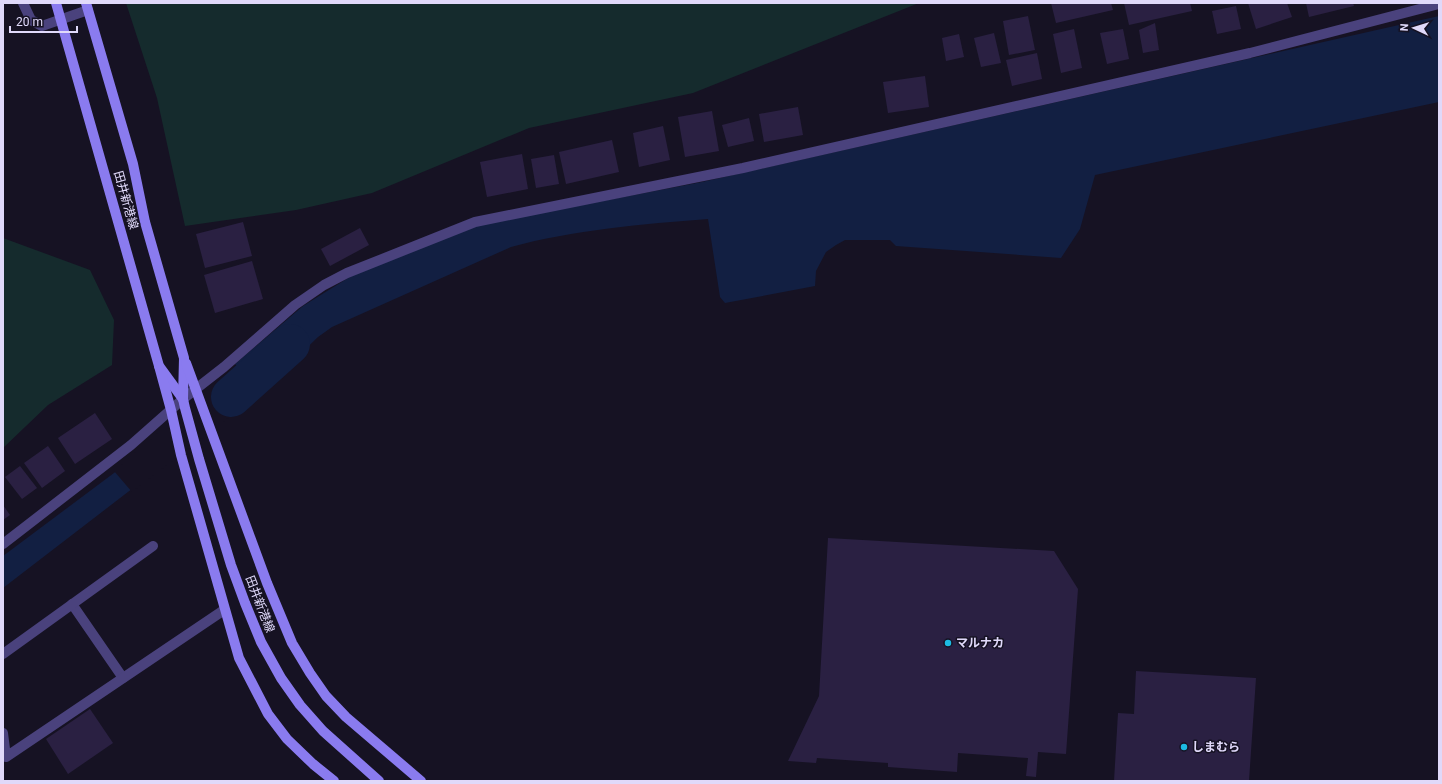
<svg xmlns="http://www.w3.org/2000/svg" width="1442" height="784" font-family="Roboto,'Noto Sans JP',sans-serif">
<rect width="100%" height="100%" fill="#161223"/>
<g fill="#152b2d">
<path d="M126 3H919L693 93 529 128 372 193 296 210 185 226 157 98Z"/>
<path d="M3 238 90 270 114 320 112 365 48 405 3 448Z"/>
</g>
<g fill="#121f42">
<path d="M1439 16V102L1095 175 1080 229 1061 258 896 246 890 240H845L836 245 826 252 816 271 815 286 725 303 720 297 708 219C643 224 573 230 511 247L332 327 318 337 289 365 258 391 235 364 303 306 353 275 476 225 702 182Z"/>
<path d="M227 376 229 378 231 376 245 395 242 398 245 402 3 588V556L114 473Z"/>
</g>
<path fill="#161223" d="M223 377 232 415 132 492 114 471Z"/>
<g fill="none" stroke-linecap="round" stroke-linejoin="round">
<path stroke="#121f42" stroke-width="40" d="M231 397 290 344"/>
</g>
<g fill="#2a2042">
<path d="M1051 3H1111L1113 10 1056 23Z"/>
<path d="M1124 3H1190L1192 11 1129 25Z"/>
<path d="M1248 3H1287L1292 17 1256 29Z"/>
<path d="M1306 3H1353L1354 6 1309 17Z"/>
<path d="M1236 6 1241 29 1217 34 1212 11Z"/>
<path d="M1028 16 1035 50 1009 55 1003 21Z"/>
<path d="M1155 23 1159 50 1143 53 1139 30Z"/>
<path d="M1074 29 1082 68 1061 73 1053 34Z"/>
<path d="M1123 29 1129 59 1107 64 1100 33Z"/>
<path d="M994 33 1001 63 981 67 974 38Z"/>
<path d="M959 34 964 57 946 61 942 38Z"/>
<path d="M1037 53 1042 79 1012 86 1006 60Z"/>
<path d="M925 76 929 107 888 113 883 82Z"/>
<path d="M798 107 803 135 764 142 759 114Z"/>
<path d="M712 111 719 151 685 157 678 117Z"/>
<path d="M749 118 754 141 728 147 722 125Z"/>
<path d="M663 126 670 160 639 167 633 133Z"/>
<path d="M612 140 619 172 566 184 559 152Z"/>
<path d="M522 154 528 189 487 197 480 162Z"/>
<path d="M554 155 559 184 536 188 531 159Z"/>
<path d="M243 222 252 256 205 268 196 234Z"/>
<path d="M360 228 369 245 330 266 321 249Z"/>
<path d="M252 261 263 299 215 313 204 275Z"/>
<path d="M95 413 112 439 75 464 58 438Z"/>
<path d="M48 446 65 471 42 488 24 463Z"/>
<path d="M20 466 37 488 22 499 5 477Z"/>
<path d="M3 505 10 515 3 520Z"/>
<path d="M828 538 1054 551 1078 589 1066 754 1038 752 1036 777 1026 776 1028 758 958 753 957 772 888 767V763L817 758 816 763 788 761 819 696Z"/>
<path d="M1136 671 1256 678 1249 781H1114L1118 713 1134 714Z"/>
<path d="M90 709 113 743 68 774 46 739Z"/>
</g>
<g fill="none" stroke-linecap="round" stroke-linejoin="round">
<g stroke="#4a427d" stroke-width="10">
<path d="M23 3 31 20 42 26 88 10"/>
<path d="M3 544 131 445 183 399 224 367 295 305 324 285 347 273 475 222 743 168 1250 53 1439 4"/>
<path d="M72 604 123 678"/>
<path d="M3 654 153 546"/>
<path d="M3 733 6 757 224 610"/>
</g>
<g stroke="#8a7bef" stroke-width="10">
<path d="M56 3 159 366 183 399"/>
<path d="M86 3 133 164 145 222 184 358 183 399 185 408 199 459 231 565 245 603 261 642 281 678 300 705 323 731 379 781"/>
<path d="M186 363 267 583 292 643 310 673 326 696 346 717 421 781"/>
<path d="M159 366 171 410 181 455 239 658 268 714 287 739 313 764 334 781"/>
</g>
</g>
<g fill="#1cbbe3" stroke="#161223" stroke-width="1.5">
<circle cx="948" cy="643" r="4"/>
<circle cx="1184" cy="747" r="4"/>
</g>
<g text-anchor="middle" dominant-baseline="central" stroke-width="3" stroke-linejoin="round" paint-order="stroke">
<g font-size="12" fill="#e0d9fa" stroke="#161223">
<text transform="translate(126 200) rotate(74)">田井新港線</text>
<text transform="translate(260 604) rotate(69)">田井新港線</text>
</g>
<g font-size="12" font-weight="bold" fill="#e0d9fa" stroke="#161223" text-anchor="start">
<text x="956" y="643">マルナカ</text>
<text x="1192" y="747">しまむら</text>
</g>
</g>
<rect width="1442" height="784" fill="none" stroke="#e0d9fa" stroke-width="8"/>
<g transform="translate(1414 28) rotate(274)" stroke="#161223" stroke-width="3" paint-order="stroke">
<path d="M0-3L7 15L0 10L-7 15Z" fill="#e0d9fa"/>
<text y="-6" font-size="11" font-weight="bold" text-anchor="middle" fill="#e0d9fa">N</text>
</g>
<path d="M10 26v6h67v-6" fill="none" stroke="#e0d9fa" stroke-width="2"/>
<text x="16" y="26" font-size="12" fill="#e0d9fa" stroke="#161223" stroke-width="3" paint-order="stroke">20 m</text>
</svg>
